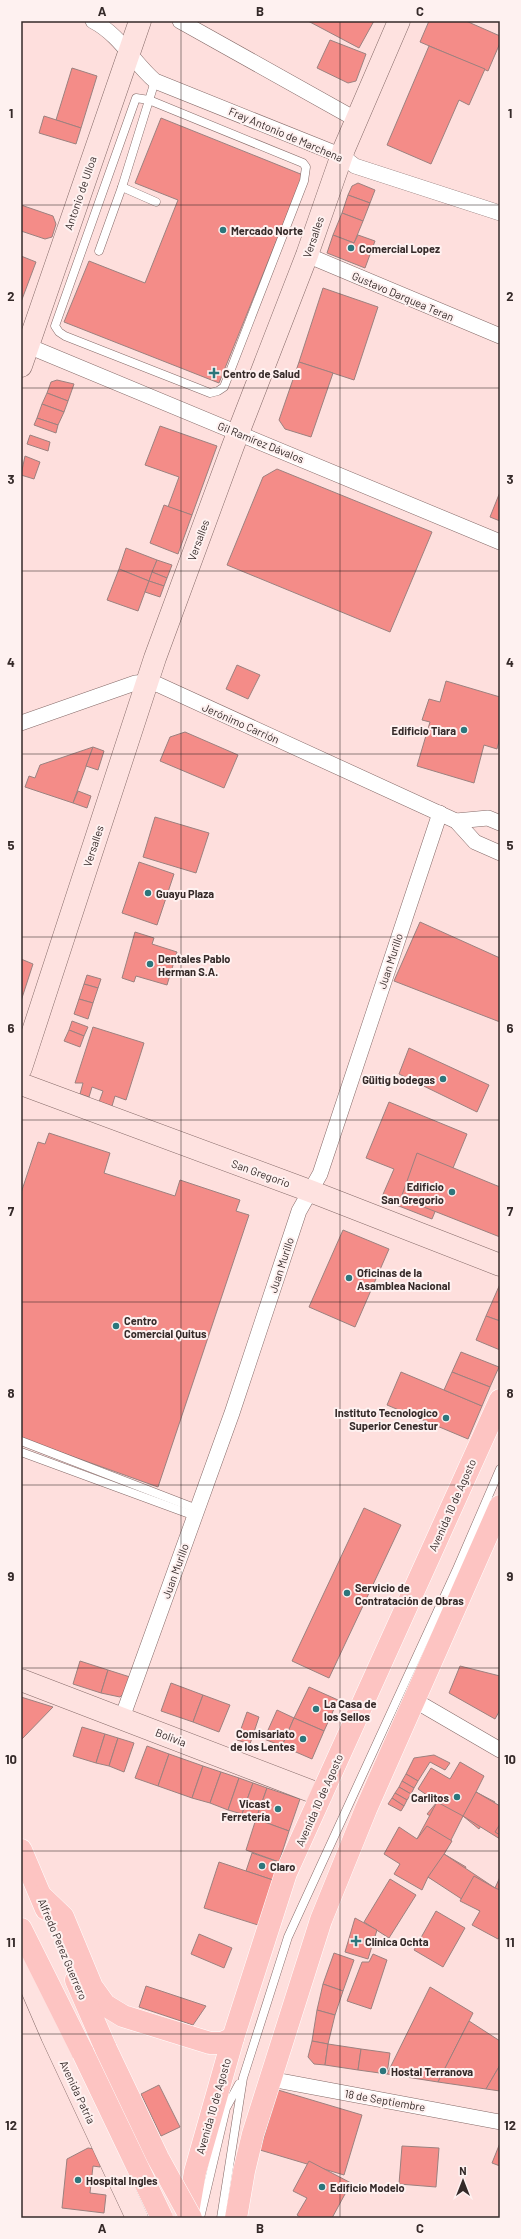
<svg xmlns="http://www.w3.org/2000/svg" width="521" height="2239" font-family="Barlow,sans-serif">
<rect width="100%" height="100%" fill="#fedfdd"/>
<g fill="#f48c88" stroke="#9c817f">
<path d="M308 21H374L359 48Z"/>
<path d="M429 21H466L500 36V43L488 71 420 42Z"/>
<path d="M330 40 366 54 356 81 348 83 317 68Z"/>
<path d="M429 46 485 69 469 105 459 100 431 164 387 145Z"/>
<path d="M72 68 97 76 81 128 56 120Z"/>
<path d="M44 116 81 128 76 144 39 133Z"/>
<path d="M161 118 303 175 219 383 64 322 89 261 145 283 178 200 135 183Z"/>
<path d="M358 183 375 190 370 203 348 195 352 186Z"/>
<path d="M348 195 370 203 363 221 342 213Z"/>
<path d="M21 205 53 216 56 224 52 237 45 239 21 231Z"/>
<path d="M342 213 363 221 354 243 333 235Z"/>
<path d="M333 235 354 243 358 235 375 241 365 268 327 253Z"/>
<path d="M21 256 36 262 21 302Z"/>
<path d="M323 288 378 307 354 380 299 362Z"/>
<path d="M299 362 333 373 311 437 285 429 279 420Z"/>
<path d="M57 380 74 384 68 401 47 393 51 382Z"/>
<path d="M47 393 68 401 64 412 42 404Z"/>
<path d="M42 404 64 412 58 425 37 418Z"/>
<path d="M37 418 58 425 56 433 34 425Z"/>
<path d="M160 426 217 446 192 515 168 507 179 477 145 465Z"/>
<path d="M30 435 50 442 48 451 27 444Z"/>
<path d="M25 456 40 462 34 479 21 475Z"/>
<path d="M277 469 432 532 390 632 227 565 263 477Z"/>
<path d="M500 492V521L490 517Z"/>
<path d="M164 505 192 515 178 554 150 543Z"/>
<path d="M126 548 157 560 149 581 119 569Z"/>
<path d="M157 560 172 565 167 578 152 572Z"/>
<path d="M119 569 149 581 138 611 107 600Z"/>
<path d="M152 572 167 578 164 586 149 581Z"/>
<path d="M149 581 164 586 160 597 145 592Z"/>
<path d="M237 665 260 675 248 699 226 689Z"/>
<path d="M446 681 500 697V737L497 749 484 745 474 783 417 766 430 722 422 720 429 699 440 702Z"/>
<path d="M185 732 238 755 224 788 160 761 170 737Z"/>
<path d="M93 747 73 803 25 787 29 776 35 778 40 765Z"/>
<path d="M93 747 104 751 98 770 86 766Z"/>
<path d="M78 791 91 796 87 808 73 803Z"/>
<path d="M155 817 209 833 196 873 143 857Z"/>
<path d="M139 862 174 874 157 925 122 913Z"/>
<path d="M420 922 500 958V1022L394 981Z"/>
<path d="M135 932 154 938 152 944 177 952 167 985 136 976 134 982 122 978Z"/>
<path d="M21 959 33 964 21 1001Z"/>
<path d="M87 975 101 979 98 988 84 984Z"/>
<path d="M84 984 98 988 93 1003 79 999Z"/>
<path d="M79 999 93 1003 88 1019 74 1014Z"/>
<path d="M72 1021 88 1027 84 1036 69 1030Z"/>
<path d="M93 1027 144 1043 126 1100 115 1096 112 1106 99 1102 103 1091 92 1087 89 1097 80 1094 83 1083H75Z"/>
<path d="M69 1030 84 1036 80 1047 64 1041Z"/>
<path d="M409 1048 489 1085 477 1112 399 1074Z"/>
<path d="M389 1102 467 1134 432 1219 381 1199 394 1169 366 1158Z"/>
<path d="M49 1133 110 1153 104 1173 175 1196 180 1180 240 1200 236 1211 249 1215 158 1487 21 1438V1193L38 1142 45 1144Z"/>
<path d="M417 1153 500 1187V1237L401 1198Z"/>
<path d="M343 1230 389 1249 355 1327 309 1307Z"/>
<path d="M500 1284V1321L486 1316Z"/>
<path d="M486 1316 500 1321V1350L476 1340Z"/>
<path d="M461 1352 499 1367 490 1387 452 1372Z"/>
<path d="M401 1372 482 1406 468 1439 387 1405Z"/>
<path d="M452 1372 490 1387 482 1406 444 1390Z"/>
<path d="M364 1508 401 1525 329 1678 292 1661Z"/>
<path d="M80 1661 108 1670 101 1693 73 1684Z"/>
<path d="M460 1666 500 1676V1710L495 1719 449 1693Z"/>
<path d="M108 1670 130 1677 126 1691 120 1697 101 1693Z"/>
<path d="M171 1683 203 1695 193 1722 161 1711Z"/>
<path d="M309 1687 338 1700 324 1731 294 1718Z"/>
<path d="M203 1695 230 1705 219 1732 193 1722Z"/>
<path d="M21 1697 53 1707 21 1740Z"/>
<path d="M277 1710 294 1718 282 1746 264 1739Z"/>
<path d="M247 1712 259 1717 250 1744 237 1740Z"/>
<path d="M294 1718 324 1731 312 1759 282 1746Z"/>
<path d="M82 1727 105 1734 96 1763 73 1756Z"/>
<path d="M105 1734 118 1738 109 1766 96 1763Z"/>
<path d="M118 1738 134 1743 124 1772 109 1766Z"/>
<path d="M147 1746 169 1754 158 1786 135 1778Z"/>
<path d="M169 1754 203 1766 192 1798 158 1786Z"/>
<path d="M434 1755 450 1763 445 1770 430 1762 418 1781 406 1774 414 1758Z"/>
<path d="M460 1762 484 1776 476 1792 495 1802 479 1829 463 1816 451 1829 427 1814 437 1802 418 1789 431 1768 450 1779Z"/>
<path d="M203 1766 221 1772 210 1803 192 1798Z"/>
<path d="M221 1772 239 1778 228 1810 210 1803Z"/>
<path d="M406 1774 418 1781 414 1788 402 1781Z"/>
<path d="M239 1778 253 1783 242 1814 228 1810Z"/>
<path d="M402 1781 414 1788 411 1794 399 1787Z"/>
<path d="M253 1783 267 1788 256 1819 242 1814Z"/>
<path d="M399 1787 411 1794 407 1800 395 1793Z"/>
<path d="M267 1788 300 1799 289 1831 256 1819Z"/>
<path d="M476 1792 500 1806V1839L463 1816Z"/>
<path d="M395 1793 407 1800 404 1806 392 1798Z"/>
<path d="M392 1798 404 1806 401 1811 388 1804Z"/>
<path d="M437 1802 463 1816 444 1854 417 1839Z"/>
<path d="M256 1819 289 1831 279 1862 246 1850Z"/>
<path d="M500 1824V1835L495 1832Z"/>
<path d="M427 1826 452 1841 444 1854 466 1867 453 1890 428 1877 422 1890 394 1874 400 1864 384 1854 399 1827 417 1839Z"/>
<path d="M252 1853 279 1862 273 1880 246 1871Z"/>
<path d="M444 1854 495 1888 480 1911 428 1877Z"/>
<path d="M219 1862 273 1880 258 1925 204 1908Z"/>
<path d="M474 1876 495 1888 500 1881V1936L498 1939 472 1925 480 1911 460 1901Z"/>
<path d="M500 1877V1890L495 1888Z"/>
<path d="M390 1879 416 1895 389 1938 364 1922Z"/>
<path d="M436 1911 465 1928 443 1967 414 1950Z"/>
<path d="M355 1918 377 1930 368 1959 345 1952Z"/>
<path d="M199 1934 232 1948 224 1968 191 1954Z"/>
<path d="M334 1953 354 1960 343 1991 323 1984Z"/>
<path d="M373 1954 387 1960 371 2009 347 2001 362 1962H369Z"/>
<path d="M323 1984 343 1991 335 2015 317 2010Z"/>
<path d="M146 1986 206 2006 193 2025 139 2007Z"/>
<path d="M430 1987 473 2013 469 2021 438 2082 387 2074Z"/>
<path d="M317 2010 335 2015 328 2044 312 2041Z"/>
<path d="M469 2021 500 2041V2065L486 2089 438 2082Z"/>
<path d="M312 2041 328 2044 325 2065 314 2064 308 2057Z"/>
<path d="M328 2044 361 2049 358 2070 325 2065Z"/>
<path d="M361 2049 390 2053 387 2074 358 2070Z"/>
<path d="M500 2065V2091L486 2089Z"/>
<path d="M159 2085 180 2127 161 2136 141 2094Z"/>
<path d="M278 2090 362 2115 344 2175 260 2150Z"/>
<path d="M500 2143V2166L492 2163Z"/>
<path d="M402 2146 439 2148 436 2187 399 2184Z"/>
<path d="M88 2148 102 2150 100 2167 93 2166 90 2193 106 2195 104 2213 62 2208 67 2159Z"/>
<path d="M309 2161 351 2183 332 2218H301L297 2215 307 2198 293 2191Z"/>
</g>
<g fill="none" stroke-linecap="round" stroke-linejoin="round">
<defs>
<g id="lane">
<path d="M136 98 149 100 303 163 306 167 304 181 224 387 218 391 210 393 65 336 59 332 55 326Z"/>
<path d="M122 187 156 202"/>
<path d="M99 251 122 187 155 81"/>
<path d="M21 1441 197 1509"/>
<path d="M21 1452 195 1516"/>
<path d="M200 2218 226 2108 239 2084"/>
<path d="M221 2218 243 2078 288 1937 456 1571 500 1469"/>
</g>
<g id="street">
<path d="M93 21C120 35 133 62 155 81L342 156 355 166 500 213"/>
<path d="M180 21 357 120"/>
<path d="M307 255 500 336"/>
<path d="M21 343 500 542"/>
<path d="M21 723 135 683 147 682 159 685 456 821 475 842 500 853"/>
<path d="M456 821 488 818 500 823"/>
<path d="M414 1700 500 1750"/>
<path d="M122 1718 232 1413 299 1211 320 1174 440 813"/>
<path d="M270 2079 500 2122"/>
</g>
<g id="secondary">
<path d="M21 366 140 21"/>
<path d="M21 1068 155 658 233 446 307 255 344 149 399 21"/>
<path d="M21 1084 310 1191 500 1265"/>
<path d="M21 1680 321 1795"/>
<path d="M21 1964 52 2036 137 2218"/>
</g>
<g id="primary">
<path d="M21 1850 46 1909"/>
<path d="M41 1896 63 1917 92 1987 105 2005 123 2016 210 2043H222L233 2038"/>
<path d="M21 1929 83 2053"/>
<path d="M76 1980 106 2049"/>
<path d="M187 2218 195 2172 233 2038 286 1873 500 1400"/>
<path d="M236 2218 244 2171 253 2134 321 1920 366 1809 500 1506"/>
</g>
</defs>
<use href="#lane" stroke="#856a68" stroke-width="9"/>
<use href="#street" stroke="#856a68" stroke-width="16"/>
<use href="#secondary" stroke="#856a68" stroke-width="23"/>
<use href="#primary" stroke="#fff" stroke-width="23"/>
<use href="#lane" stroke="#fff" stroke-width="8"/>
<use href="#street" stroke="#fff" stroke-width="15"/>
<use href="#secondary" stroke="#fee2e0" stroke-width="22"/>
<use href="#primary" stroke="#fdc4c2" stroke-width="22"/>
<defs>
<g id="primary-bridge">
<path d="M106 2049 158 2158 191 2218"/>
<path d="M83 2053 162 2218"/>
</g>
</defs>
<use href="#primary-bridge" stroke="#fff" stroke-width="23" stroke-linecap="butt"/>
<use href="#primary-bridge" stroke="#fdc4c2" stroke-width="22"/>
</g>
<path fill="none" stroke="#352a29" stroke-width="1" stroke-opacity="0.55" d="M181 21V2218M340 21V2218M21 205H500M21 388H500M21 571H500M21 754H500M21 937H500M21 1120H500M21 1302H500M21 1485H500M21 1668H500M21 1851H500M21 2034H500"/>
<g fill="#2d767c" stroke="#fef1f0" stroke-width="1.5">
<circle cx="223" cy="230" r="4"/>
<circle cx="351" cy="248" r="4"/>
<path d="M212 367h4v4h4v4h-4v4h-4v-4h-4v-4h4z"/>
<circle cx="464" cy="730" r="4"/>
<circle cx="148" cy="893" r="4"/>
<circle cx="150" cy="964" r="4"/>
<circle cx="443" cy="1079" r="4"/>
<circle cx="452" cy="1192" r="4"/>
<circle cx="349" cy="1278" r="4"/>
<circle cx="116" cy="1326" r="4"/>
<circle cx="446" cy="1418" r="4"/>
<circle cx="347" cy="1593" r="4"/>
<circle cx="316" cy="1709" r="4"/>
<circle cx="303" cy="1739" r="4"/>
<circle cx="457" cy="1797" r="4"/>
<circle cx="278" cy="1809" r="4"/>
<circle cx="262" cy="1866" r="4"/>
<path d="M354 1935h4v4h4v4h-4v4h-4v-4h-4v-4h4z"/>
<circle cx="383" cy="2071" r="4"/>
<circle cx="78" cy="2180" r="4"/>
<circle cx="322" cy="2187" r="4"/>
</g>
<g text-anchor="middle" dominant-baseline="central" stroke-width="4" stroke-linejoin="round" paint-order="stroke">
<g font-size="11" fill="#352a29" stroke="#fef1f0">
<text transform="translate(286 134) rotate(23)">Fray Antonio de Marchena</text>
<text transform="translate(80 193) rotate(-71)">Antonio de Ulloa</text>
<text transform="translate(313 237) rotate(-71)">Versalles</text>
<text transform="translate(403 296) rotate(23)">Gustavo Darquea Teran</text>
<text transform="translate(261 442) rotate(22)">Gil Ramírez Dávalos</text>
<text transform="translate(198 540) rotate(-70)">Versalles</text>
<text transform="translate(241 723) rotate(24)">Jerónimo Carrión</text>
<text transform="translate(93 846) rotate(-72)">Versalles</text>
<text transform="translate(390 961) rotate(-72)">Juan Murillo</text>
<text transform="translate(261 1173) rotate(20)">San Gregorio</text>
<text transform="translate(281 1265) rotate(-72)">Juan Murillo</text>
<text transform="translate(452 1505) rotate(-66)">Avenida 10 de Agosto</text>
<text transform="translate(175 1571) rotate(-70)">Juan Murillo</text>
<text transform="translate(171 1737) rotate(21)">Bolivia</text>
<text transform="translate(319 1800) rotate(-66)">Avenida 10 de Agosto</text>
<text transform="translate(63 1949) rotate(67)">Alfredo Perez Guerrero</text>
<text transform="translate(78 2092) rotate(65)">Avenida Patria</text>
<text transform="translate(385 2100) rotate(10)">18 de Septiembre</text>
<text transform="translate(213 2106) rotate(-74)">Avenida 10 de Agosto</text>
</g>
<g font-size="11" font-weight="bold" fill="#352a29" stroke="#fef1f0" text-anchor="start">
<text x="231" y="230">Mercado Norte</text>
<text x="359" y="248">Comercial Lopez</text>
<text x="223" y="373">Centro de Salud</text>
<text x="456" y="730" text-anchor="end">Edificio Tiara</text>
<text x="156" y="893">Guayu Plaza</text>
<text x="158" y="958">Dentales Pablo<tspan x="158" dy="13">Herman S.A.</tspan></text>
<text x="435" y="1079" text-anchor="end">Güitig bodegas</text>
<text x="444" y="1186" text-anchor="end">Edificio<tspan x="444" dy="13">San Gregorio</tspan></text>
<text x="357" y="1272">Oficinas de la<tspan x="357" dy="13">Asamblea Nacional</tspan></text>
<text x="124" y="1320">Centro<tspan x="124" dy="13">Comercial Quitus</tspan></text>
<text x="438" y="1412" text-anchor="end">Instituto Tecnologico<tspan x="438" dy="13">Superior Cenestur</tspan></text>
<text x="355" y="1587">Servicio de<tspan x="355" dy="13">Contratación de Obras</tspan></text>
<text x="324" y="1703">La Casa de<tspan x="324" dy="13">los Sellos</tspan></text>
<text x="295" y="1733" text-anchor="end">Comisariato<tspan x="295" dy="13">de los Lentes</tspan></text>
<text x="449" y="1797" text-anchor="end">Carlitos</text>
<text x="270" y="1803" text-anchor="end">Vicast<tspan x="270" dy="13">Ferretería</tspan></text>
<text x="270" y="1866">Claro</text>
<text x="365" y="1941">Clínica Ochta</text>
<text x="391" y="2071">Hostal Terranova</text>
<text x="86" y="2180">Hospital Ingles</text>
<text x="330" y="2187">Edificio Modelo</text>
</g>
</g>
<rect width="521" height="2239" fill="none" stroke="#fef1f0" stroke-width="44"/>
<g transform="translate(463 2181)" stroke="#fef1f0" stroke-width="3" paint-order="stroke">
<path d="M0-3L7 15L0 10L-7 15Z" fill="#352a29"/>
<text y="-6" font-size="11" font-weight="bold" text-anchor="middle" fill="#352a29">N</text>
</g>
<rect x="22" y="22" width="477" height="2195" fill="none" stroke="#352a29" stroke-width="1.5"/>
<g font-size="13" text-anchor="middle" font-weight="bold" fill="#352a29">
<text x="102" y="16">A</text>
<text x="260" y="16">B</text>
<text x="420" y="16">C</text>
<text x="11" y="118">1</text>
<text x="510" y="118">1</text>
<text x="11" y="301">2</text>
<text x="510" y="301">2</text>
<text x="11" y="484">3</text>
<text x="510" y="484">3</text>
<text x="11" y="667">4</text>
<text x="510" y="667">4</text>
<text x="11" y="850">5</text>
<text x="510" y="850">5</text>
<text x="11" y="1033">6</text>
<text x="510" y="1033">6</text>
<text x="11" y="1216">7</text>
<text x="510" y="1216">7</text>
<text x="11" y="1398">8</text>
<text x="510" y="1398">8</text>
<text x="11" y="1581">9</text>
<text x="510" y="1581">9</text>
<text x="11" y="1764">10</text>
<text x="510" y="1764">10</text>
<text x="11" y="1947">11</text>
<text x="510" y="1947">11</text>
<text x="11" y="2130">12</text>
<text x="510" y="2130">12</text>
<text x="102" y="2233">A</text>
<text x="260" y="2233">B</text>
<text x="420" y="2233">C</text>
</g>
</svg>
